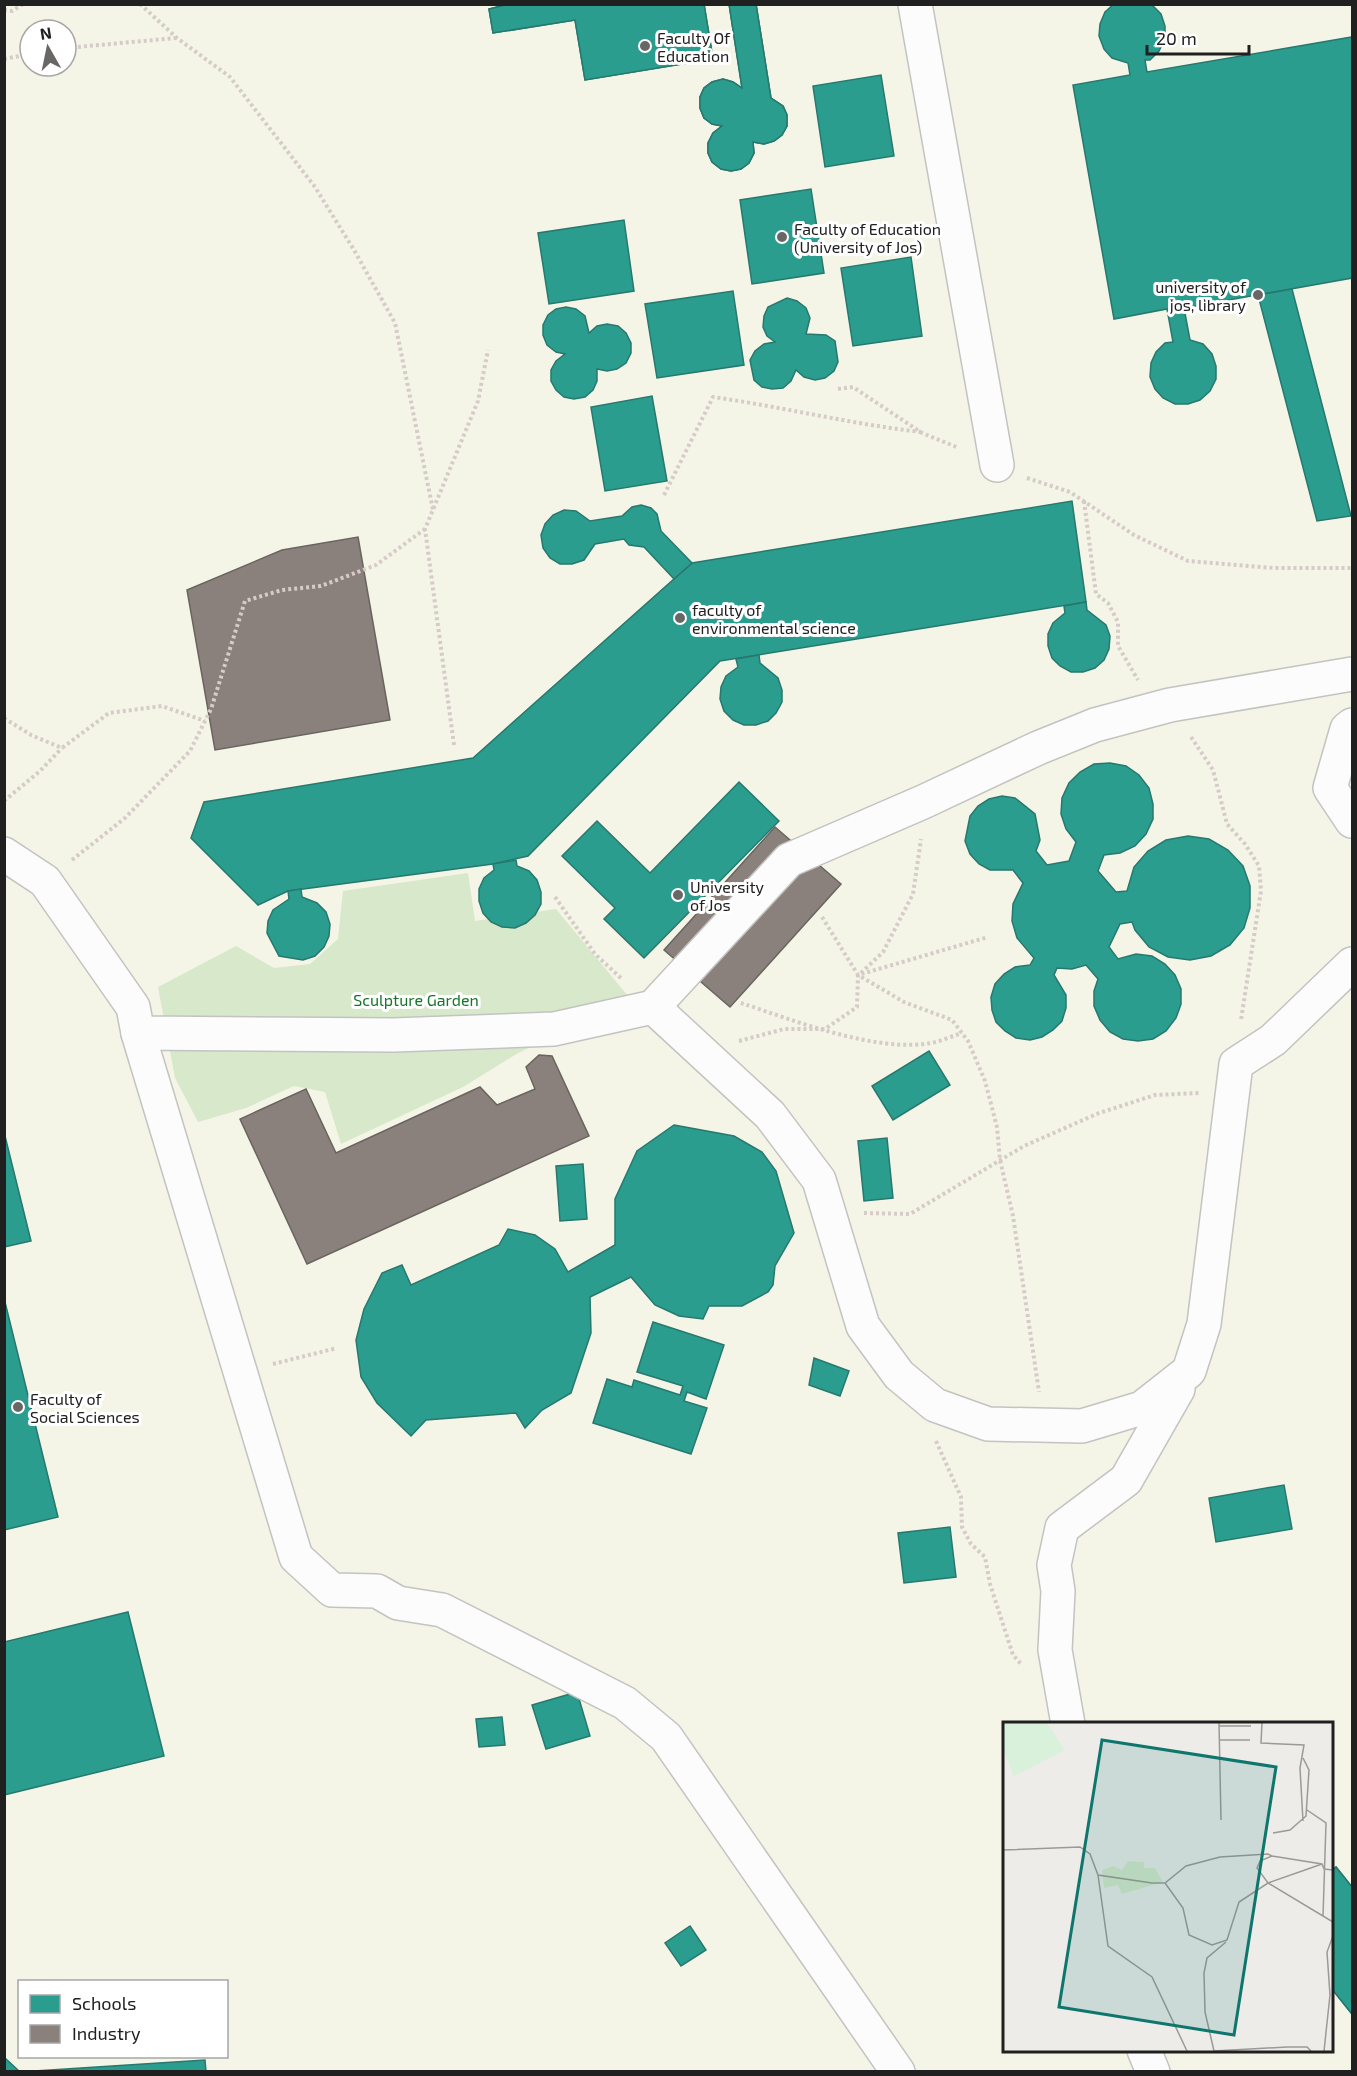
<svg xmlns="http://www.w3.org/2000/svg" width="1357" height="2076" font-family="'Exo 2',sans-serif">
<rect width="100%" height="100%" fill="#edece9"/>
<path fill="#f4f5e6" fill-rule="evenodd" d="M5 5H1352V2071L5 2072ZM30 30H66V66H30ZM1004 1724H1332V2050H1004ZM20 1982H226V2056H20Z"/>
<path fill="#d7e8cb" d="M468 873 475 921 556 909 633 1002 518 1053 463 1087 341 1144 325 1092 294 1086 246 1108 198 1122 175 1078 158 987 236 946 274 968 310 964 338 939 343 891Z"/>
<g fill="#2a9d8f" stroke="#27786e" stroke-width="1.5">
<path d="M509 4H704L713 59 585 80 575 20 493 33 489 9Z"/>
<path d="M509 4H704L713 59 585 80 575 20 493 33 489 9Z"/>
<path d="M729 4H756L771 98 783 106 787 115V126L782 135 774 141 764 144 753 142 754 153 749 163 741 169 731 171 721 169 712 162 708 153V143L713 133 722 126 712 124 704 118 700 108V97L704 88 712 82 723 79 733 82 742 88Z"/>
<path d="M729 4H756L771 98 783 106 787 115V126L782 135 774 141 764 144 753 142 754 153 749 163 741 169 731 171 721 169 712 162 708 153V143L713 133 722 126 712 124 704 118 700 108V97L704 88 712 82 723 79 733 82 742 88Z"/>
<path d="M1114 4H1151L1161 14 1165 26V39L1159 51 1150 60H1145L1147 72 1352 37V278L1184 308 1190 340 1203 344 1212 354 1216 366V379L1210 391 1200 400 1188 404H1175L1163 398 1155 389 1150 377 1151 363 1156 352 1165 343 1173 342 1167 309 1114 319 1073 85 1130 75 1128 63 1112 58 1104 49 1099 36 1100 24 1105 12Z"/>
<path d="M881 75 894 156 825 167 813 86Z"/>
<path d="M811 189 824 273 752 284 740 200Z"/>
<path d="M624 220 634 291 549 304 538 233Z"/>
<path d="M911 257 922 336 853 346 841 268Z"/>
<path d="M1292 289 1351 516 1317 521 1258 295Z"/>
<path d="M733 291 744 365 657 378 645 304Z"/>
<path d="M787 298 797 301 806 308 810 318 806 334 826 335 835 341 838 362 834 371 825 378 815 380 804 377 796 370 791 381 783 388 772 389 762 387 754 380 750 360 755 351 764 344 775 342 767 336 763 327 764 316 768 307Z"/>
<path d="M566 307 576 309 585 316 589 333 597 326 607 324 618 326 626 333 631 343V353L626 363 617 369 607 371 597 369V381L593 390 585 397 574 399 564 397 556 390 551 381V370L556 361 565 354 556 352 547 345 543 335V325L548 315 556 309Z"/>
<path d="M652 396 667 481 605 491 591 407Z"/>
<path d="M1072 501 1086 602 720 661 528 856 493 864 288 891 258 905 191 838 204 802 473 758 692 563Z"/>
<path d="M641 505 651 508 657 514 661 531 692 563 674 579 644 547 629 545 624 539 595 544 584 560 572 564H560L550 558 543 548 541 535 545 524 553 515 564 510 576 511 590 521 622 516 632 507Z"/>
<path d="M1086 602 1087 610 1106 625 1110 636 1109 649 1104 660 1095 668 1083 672H1071L1060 666 1052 658 1048 646V634L1053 623 1065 613 1064 606Z"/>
<path d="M759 655 760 663 778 678 782 690V702L776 713 768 721 756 725H744L733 720 724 711 720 699 721 687 726 676 738 667 736 659Z"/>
<path d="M1110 763 1126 766 1139 775 1149 788 1153 804V819L1146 834 1135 846 1120 853 1104 855 1098 871 1116 892 1127 891 1134 867 1148 851 1166 840 1188 836 1209 839 1228 850 1243 866 1250 886V908L1244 928 1230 945 1211 956 1190 960 1168 957 1149 947 1135 930 1132 922 1120 924 1109 947 1118 959 1136 954 1152 956 1165 964 1175 975 1181 989V1004L1176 1018 1166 1031 1153 1039 1138 1041 1123 1039 1110 1032 1100 1020 1094 1006V991L1098 979 1086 965 1072 969 1057 968 1054 975 1066 995V1008L1062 1021 1053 1030 1042 1037 1030 1040 1016 1038 1005 1031 996 1022 992 1010 991 997 995 984 1004 974 1015 967 1030 965 1034 958 1017 938 1012 921 1013 904 1023 883 1013 870H990L979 864 970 854 965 841 970 816 978 806 989 799 1002 796 1015 798 1035 814 1040 840 1036 851 1047 865 1069 861 1076 842 1066 829 1061 814 1062 798 1069 783 1080 772 1094 764Z"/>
<path d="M739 782 779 821 644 958 604 919 615 908 562 856 597 821 650 873Z"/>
<path d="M516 860 517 866 529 871 537 880 541 892V904L535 915 526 923 515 928 502 927 491 922 483 913 479 901V889L484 878 494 870 493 864Z"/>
<path d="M301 889 302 897 317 903 326 912 330 924 329 936 324 947 315 956 303 960 279 956 267 933 268 921 273 910 289 899 288 891Z"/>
<path d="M929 1051 950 1085 893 1120 872 1086Z"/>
<path d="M674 1125 734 1136 762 1152 776 1171 794 1233 775 1266 773 1285 768 1292 742 1306H709L703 1319 679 1316 655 1305 631 1277 590 1297 591 1333 571 1393 542 1410 525 1428 516 1413 426 1420 411 1436 377 1403 361 1377 356 1340 364 1309 382 1273 402 1265 411 1285 499 1245 508 1229 535 1235 555 1249 568 1272 615 1245V1199L637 1151Z"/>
<path d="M4 1132 31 1241 4 1247Z"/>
<path d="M887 1138 893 1198 864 1201 858 1141Z"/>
<path d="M583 1164 587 1219 560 1221 556 1166Z"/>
<path d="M4 1298 58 1517 4 1530Z"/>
<path d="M653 1322 724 1345 706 1399 687 1392 684 1401 707 1408 691 1454 593 1423 607 1379 632 1387 634 1380 680 1395 683 1386 637 1372Z"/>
<path d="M814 1358 849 1371 840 1396 809 1385Z"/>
<path d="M1284 1485 1292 1529 1216 1542 1209 1498Z"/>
<path d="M950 1527 956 1577 904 1583 898 1533Z"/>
<path d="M128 1612 164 1756 4 1795V1642Z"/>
<path d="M577 1692 590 1736 546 1749 532 1705Z"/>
<path d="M502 1717 505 1745 479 1747 476 1719Z"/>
<path d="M1336 1867 1352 1887V1943L1344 1949 1352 1958V2014L1332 1989V1870Z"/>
<path d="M1336 1867 1352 1887V2014L1332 1989V1870Z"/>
<path d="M690 1926 706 1950 681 1966 665 1943Z"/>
<path d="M5 2058 20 2072H4Z"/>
<path d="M205 2060 206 2072H35V2071Z"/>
</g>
<g fill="#8a817c" stroke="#6a6460" stroke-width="1.5">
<path d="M358 537 390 720 215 750 187 590 282 550Z"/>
<path d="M775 827 841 884 730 1007 664 950Z"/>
<path d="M539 1055 552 1056 589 1136 307 1264 240 1119 306 1089 336 1153 480 1087 497 1105 535 1089 526 1067Z"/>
</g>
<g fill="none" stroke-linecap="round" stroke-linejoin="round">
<defs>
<g id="minor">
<path d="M915 4 997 465"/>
<path d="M1352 725 1347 729 1330 788 1352 821"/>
<path d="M4 854 45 881 133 1007 138 1033 394 1035 554 1029 653 1007 789 860 923 802 1038 748 1095 725 1170 705 1352 674"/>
<path d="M653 1007 770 1115 819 1180 863 1326 899 1375 935 1405 988 1424 1082 1426 1142 1408 1189 1371 1204 1324 1236 1064 1273 1040 1352 964"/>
<path d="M138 1033 296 1557 332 1590 377 1591 398 1603 442 1610 625 1703 666 1737 898 2072"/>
<path d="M1068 1724 1055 1650 1058 1591 1054 1565 1062 1528 1126 1480 1178 1389"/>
<path d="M1144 2050 1153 2072"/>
</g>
</defs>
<use href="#minor" stroke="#c3c3c1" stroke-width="36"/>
<g stroke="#d6cbc9" stroke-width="4" stroke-dasharray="3 3" stroke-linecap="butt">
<path d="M140 4 177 38 230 77 315 187 354 250 395 323 433 510"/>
<path d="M4 10 12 11 23 4"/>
<path d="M66 48 176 38"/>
<path d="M4 59 30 54"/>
<path d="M838 389 853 387 922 433 959 448"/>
<path d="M1027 478 1070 492 1134 535 1188 561 1274 568H1352"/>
<path d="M664 495 713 397C783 407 851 424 921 432"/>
<path d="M1084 501 1096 594 1108 603 1118 622V646L1138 680"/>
<path d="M4 718 31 735 62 748 109 713 162 706 205 721"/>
<path d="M1191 737 1213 770 1227 824 1245 844 1259 866 1261 891 1241 1020"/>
<path d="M454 745 425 529 478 401 488 350"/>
<path d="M4 801 40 771 62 748"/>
<path d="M72 860 125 818 190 751 211 709 245 601 282 590 321 586 376 565 425 529"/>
<path d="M555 897 595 954 623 980"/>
<path d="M822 917 858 975 904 1002 952 1020 968 1041 985 1081 997 1127 1000 1160 1013 1216 1039 1392"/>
<path d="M861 973 883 952 913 894 921 839"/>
<path d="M741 1003C793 1020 876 1053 931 1043 941 1041 952 1036 962 1033"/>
<path d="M739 1041 784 1029H825L857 1007 858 975 988 937"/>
<path d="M864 1213 910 1214 1024 1146 1099 1113 1155 1095 1200 1093"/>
<path d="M273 1364 337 1348"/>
<path d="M936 1441 961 1497 962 1527 971 1544 985 1557 990 1584 1013 1655 1021 1664"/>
</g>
<use href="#minor" stroke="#fcfcfc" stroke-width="33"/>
</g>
<g fill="#686766" stroke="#fff" stroke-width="2">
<circle cx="645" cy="46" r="6"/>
<circle cx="782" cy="237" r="6"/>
<circle cx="1258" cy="295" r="6"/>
<circle cx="680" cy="618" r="6"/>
<circle cx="678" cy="895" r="6"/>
<circle cx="18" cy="1407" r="6"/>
</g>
<g text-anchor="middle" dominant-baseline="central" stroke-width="6" stroke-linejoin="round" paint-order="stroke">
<g font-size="16" fill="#202020" stroke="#fff" text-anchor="start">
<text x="657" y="37">Faculty Of<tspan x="657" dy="18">Education</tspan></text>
<text x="794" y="228">Faculty of Education<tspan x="794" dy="18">(University of Jos)</tspan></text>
<text x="1246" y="286" text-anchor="end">university of<tspan x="1246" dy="18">jos, library</tspan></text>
<text x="692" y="609">faculty of<tspan x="692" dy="18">environmental science</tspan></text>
<text x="690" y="886">University<tspan x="690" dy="18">of Jos</tspan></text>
<text x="30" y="1398">Faculty of<tspan x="30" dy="18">Social Sciences</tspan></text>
</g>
<g font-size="16" fill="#167528" stroke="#fff">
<text x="416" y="999">Sculpture Garden</text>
</g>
</g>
<g transform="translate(1003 1722)">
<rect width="330" height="330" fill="#edece9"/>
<path d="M125 139 141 140V146H152L160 160 119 172 115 163 101 166 99 148 110 144 119 148Z" fill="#d7e8cb"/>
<path d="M0 1H44L62 28 11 54 0 28Z" fill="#d9f1db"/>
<path fill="none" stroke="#9b9a99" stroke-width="1.5" d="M216 1 218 98M259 1 258 21 301 23 297 46 300 99M216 4H248M216 18H247M304 88 323 101 320 194M270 111 287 108 303 94 306 48 300 36M0 128 77 125 87 132 95 153 149 161H162L183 144 217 135 265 132 269 134 257 139 254 146 265 161 330 200M269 134 319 142 321 147 330 148M95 153 105 224 149 255 184 329M162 161 180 186 186 213 209 223 224 218 236 180 265 161 319 142M211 329 202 290 201 251 204 236 223 220M211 329 284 325H304L308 329M321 329 327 273 324 230 330 214"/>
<path fill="#0f766e" fill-opacity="0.15" stroke="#0f766e" stroke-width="3" d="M99 18 273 45 231 313 56 285Z"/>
<rect width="330" height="330" fill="none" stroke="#202020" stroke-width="3"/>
</g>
<rect width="1357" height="2076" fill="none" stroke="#202020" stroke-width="12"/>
<rect x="18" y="1980" width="210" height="78" fill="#ffffff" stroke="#a6a6a6" stroke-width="1.5"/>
<rect x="30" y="1995" width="30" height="18" fill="#2a9d8f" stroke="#a6a6a6" stroke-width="1.5"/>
<text x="72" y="2010" font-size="18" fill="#202020">Schools</text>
<rect x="30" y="2025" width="30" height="18" fill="#8a817c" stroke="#a6a6a6" stroke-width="1.5"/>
<text x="72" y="2040" font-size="18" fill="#202020">Industry</text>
<g transform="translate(48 48) rotate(351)"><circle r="28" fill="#ffffff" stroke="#a6a6a6" stroke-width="1.5"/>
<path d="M0-4.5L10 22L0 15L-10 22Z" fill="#686766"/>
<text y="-9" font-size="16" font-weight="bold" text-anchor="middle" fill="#202020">N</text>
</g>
<path d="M1147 45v9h102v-9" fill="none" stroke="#202020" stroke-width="3"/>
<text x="1156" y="45" font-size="18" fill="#202020" stroke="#ffffff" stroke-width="4.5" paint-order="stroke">20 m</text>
</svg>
